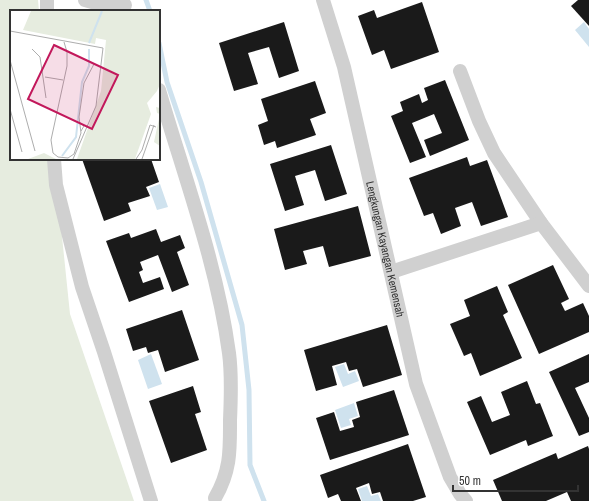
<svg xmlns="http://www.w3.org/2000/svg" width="589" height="501" font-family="'Archivo Narrow',sans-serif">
<rect width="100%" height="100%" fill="#fff"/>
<path fill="#e6ecdf" d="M0 0H38L39 11H11V159H54L70 314 134 501H0Z"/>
<g fill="#cfe2ee">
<path d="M584 22 589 29V47L575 30Z"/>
<path d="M160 184 168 207 157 210 149 188Z"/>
<path d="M151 354 162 384 148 389 138 360Z"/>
<path d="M344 364 348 374 355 371 359 381 343 387 335 367Z"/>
<path d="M354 403 358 416 349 419 351 425 341 428 335 410Z"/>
<path d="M367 486 371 496 378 494 381 501H362L358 489Z"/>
</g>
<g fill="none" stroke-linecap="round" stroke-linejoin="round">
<g stroke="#cfe2ee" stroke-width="5">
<path d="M146 0 150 11"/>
<path d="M159 43 167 82 201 182 242 325 249 390 250 465 264 501"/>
</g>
</g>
<g fill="#1a1a1a">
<path d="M578 0H589V26L571 6Z"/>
<path d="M422 2 439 52 391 69 384 50 372 55 358 16 374 10 377 18Z"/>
<path d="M284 22 299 71 279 78 269 47 248 53 258 84 234 91 219 43Z"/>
<path d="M445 80 469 140 430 156 424 140 442 133 434 114 412 123 426 157 410 163 391 116 403 111 400 102 419 94 422 103 428 100 424 88Z"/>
<path d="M315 81 326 113 310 119 316 135 277 148 275 141 264 145 258 125 268 121 261 99Z"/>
<path d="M331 145 347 194 325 201 315 170 295 176 304 205 285 211 270 164Z"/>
<path d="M467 157 470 166 487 160 508 217 481 226 472 202 455 208 461 226 441 234 433 213 424 216 409 178Z"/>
<path d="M82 159H151L159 182 146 187 150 196 128 203 131 211 104 221Z"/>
<path d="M358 206 371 256 329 267 323 246 303 251 307 264 285 270 274 229Z"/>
<path d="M156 229 161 242 180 235 185 248 177 252 189 285 172 292 158 255 140 262 143 270 139 272 143 283 160 277 164 289 129 302 106 241 129 233 131 238Z"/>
<path d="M553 265 569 299 561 303 565 311 583 303 589 316V332L539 354 508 285Z"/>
<path d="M497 286 508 312 503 315 522 358 480 376 471 353 464 356 450 324 470 316 464 300Z"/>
<path d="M182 310 199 360 165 372 158 350 148 353 146 347 133 351 126 329Z"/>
<path d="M387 325 402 375 363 387 357 369 349 371 346 362 332 366 337 385 316 391 304 350Z"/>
<path d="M589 354V382L575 388 589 418V432L579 436 549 372Z"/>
<path d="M527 381 536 404 540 403 553 436 528 446 526 440 490 455 467 402 481 396 492 422 510 415 501 392Z"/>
<path d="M193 386 201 412 195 414 207 450 171 463 149 401Z"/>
<path d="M394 390 409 435 330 460 316 418 334 412 340 431 354 427 352 420 360 417 356 402Z"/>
<path d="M408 444 426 497 413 501H383L380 492 372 494 369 483 356 488 361 501H341L338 494 328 498 320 475Z"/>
<path d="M588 446 589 449V501H571L567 492 546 501H502L493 480 556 453 558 459Z"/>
</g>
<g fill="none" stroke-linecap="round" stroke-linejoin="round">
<g stroke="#d0d0d0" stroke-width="14">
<path d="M47 0V11"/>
<path d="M85 0 99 4 125 5"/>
<path id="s1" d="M323 0 344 67 416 384 450 477 460 494 466 501"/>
<path d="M460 71 479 121 494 153 541 223 589 286"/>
<path d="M159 90C184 176 217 264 229 353 232 375 231 398 230 420 230 450 231 470 215 498"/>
<path d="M54 159 56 185 82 287 104 352 151 501"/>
<path d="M391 272 541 223"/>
</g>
</g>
<g text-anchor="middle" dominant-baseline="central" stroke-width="4" stroke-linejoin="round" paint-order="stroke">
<g font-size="11" fill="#333" stroke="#fff">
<text stroke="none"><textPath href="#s1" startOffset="257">Lengkungan Kayangan Kemensah</textPath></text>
</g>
</g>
<g transform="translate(10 10)">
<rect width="150" height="150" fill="#fff"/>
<path d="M21 1H150V74L147 81 137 93 141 104 125 149H67L91 81 96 30 86 28 85 34 13 20ZM146 97 150 98V136L144 132 150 104 147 103ZM34 143 46 149H18Z" fill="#e6ecdf"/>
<path fill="none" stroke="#cfe2ee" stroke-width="2" d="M79 33 92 1M52 146 66 127 72 72 79 56V39"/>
<path fill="none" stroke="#adadad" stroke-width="1" d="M0 21 93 38 86 96 63 149M54 32 57 42V56L41 130 43 143 48 147 58 148 64 144 71 123 69 107 74 73 84 54M22 39 30 47 36 88M0 50 25 141M35 67 53 70M0 99 12 142M69 112 74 116 71 121M126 149 132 140 140 115 146 117M132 149 144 115"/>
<path fill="#c2185b" fill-opacity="0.15" stroke="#c2185b" stroke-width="2" d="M44 35 108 65 82 119 18 89Z"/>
<rect width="150" height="150" fill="none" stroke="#333" stroke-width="2"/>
</g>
<path d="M453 485v6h125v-6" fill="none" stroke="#333333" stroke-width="2"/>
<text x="459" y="485" font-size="12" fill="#333333" stroke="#ffffff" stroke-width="3" paint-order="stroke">50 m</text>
</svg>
